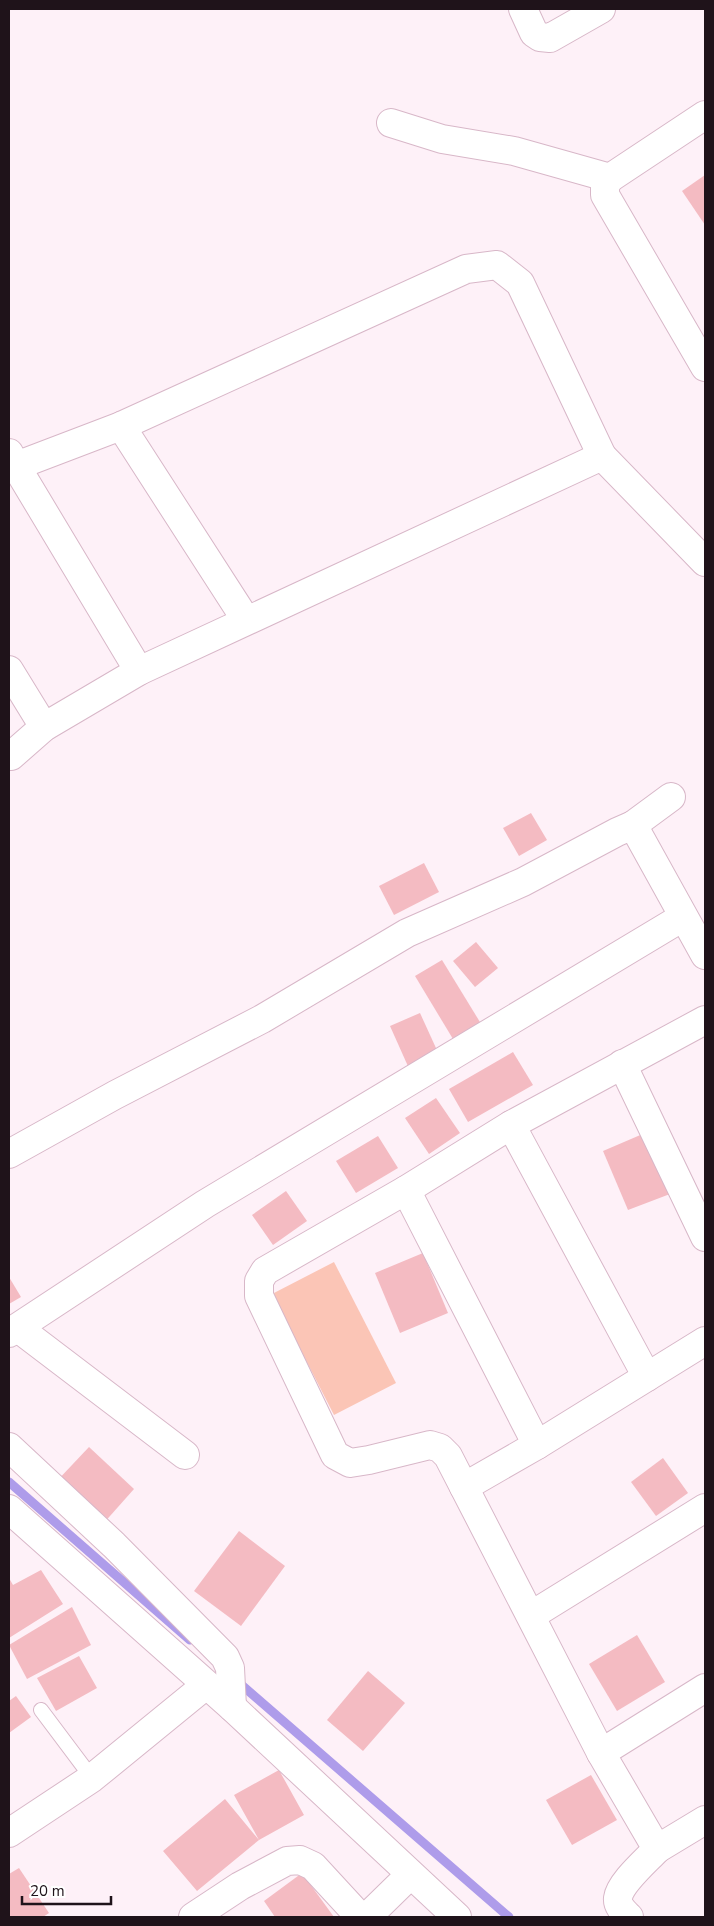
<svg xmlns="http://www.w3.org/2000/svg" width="714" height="1926" font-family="'Nunito Sans',sans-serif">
<rect width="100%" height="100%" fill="#fef1f8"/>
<path fill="#fbc5b6" d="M334 1262 396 1383 334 1415 272 1294Z"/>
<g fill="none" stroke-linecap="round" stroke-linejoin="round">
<g stroke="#ae9cea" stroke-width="9">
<path d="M9 1482 190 1640"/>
<path d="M237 1681 509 1917"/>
</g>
</g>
<g fill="#f4bbc2">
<path d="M705 175V225L682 191Z"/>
<path d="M531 813 547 840 519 856 503 828Z"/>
<path d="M424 863 439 892 394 915 379 886Z"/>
<path d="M476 942 498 968 475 987 453 961Z"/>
<path d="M442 960 483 1027 456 1044 415 976Z"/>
<path d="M420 1013 441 1059 411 1073 390 1026Z"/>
<path d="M513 1052 533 1085 468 1122 449 1089Z"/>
<path d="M436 1098 460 1133 429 1154 405 1118Z"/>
<path d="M645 1133 670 1194 628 1210 603 1151Z"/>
<path d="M378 1136 398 1168 356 1193 336 1161Z"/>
<path d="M286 1191 307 1221 273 1245 252 1215Z"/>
<path d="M423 1253 448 1313 400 1333 375 1273Z"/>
<path d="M9 1277 21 1297 9 1304Z"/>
<path d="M89 1447 134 1489 102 1525 55 1483Z"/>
<path d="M663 1458 688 1493 656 1516 631 1482Z"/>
<path d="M239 1531 285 1566 241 1626 194 1591Z"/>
<path d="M41 1570 63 1604 9 1638V1578L13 1585Z"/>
<path d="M72 1607 91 1645 27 1679 9 1645Z"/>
<path d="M637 1635 665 1682 617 1711 589 1664Z"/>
<path d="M79 1656 97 1688 56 1711 37 1678Z"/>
<path d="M368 1671 405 1703 363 1751 327 1720Z"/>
<path d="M16 1696 31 1717 9 1733V1701Z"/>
<path d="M279 1770 304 1815 259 1840 197 1891 163 1851 225 1799 259 1840 234 1795Z"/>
<path d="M591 1775 617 1820 572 1845 546 1800Z"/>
<path d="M19 1868 49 1913 43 1917H9V1874Z"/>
<path d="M302 1873 334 1917H275L264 1901Z"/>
</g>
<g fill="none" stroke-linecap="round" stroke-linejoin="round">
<defs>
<path id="lane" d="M41 1710 92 1778"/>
<g id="street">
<path d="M523 9 534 33 540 37 550 38 601 9"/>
<path d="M705 115 610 178 605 185V195L705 367"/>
<path d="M391 123 442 139 514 151 610 178"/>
<path d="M121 426 246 620"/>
<path d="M9 453 16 466 121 426 466 269 497 265 520 283 602 456"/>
<path d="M16 466 139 671"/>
<path d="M9 670 44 727"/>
<path d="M11 756 44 727 139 671 602 456 705 562"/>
<path d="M633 825 671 797"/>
<path d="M622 1064 705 1237"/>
<path d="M511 1125 647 1377"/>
<path d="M9 1154 115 1095 262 1019 407 933 523 882 617 832 633 825 705 955"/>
<path d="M406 1190 537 1445"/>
<path d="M18 1328 185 1455"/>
<path d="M9 1333 205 1204 683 917"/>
<path d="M9 1447 114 1545 225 1657 230 1668 232 1707"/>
<path d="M464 1487 537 1445 705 1341"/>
<path d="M9 1509 232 1707 457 1917"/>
<path d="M532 1615 705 1508"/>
<path d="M601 1753 705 1688"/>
<path d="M9 1833 92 1778 206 1685"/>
<path d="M657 1849 705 1820"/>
<path d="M193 1917 240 1886 287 1861 300 1860 313 1866 360 1917"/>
<path d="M367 1917 410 1875"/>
<path d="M629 1917C624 1912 617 1906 618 1898 620 1883 646 1861 657 1849L601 1753 448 1456 440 1448 430 1445 369 1460 350 1463 335 1455 259 1296V1281L265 1271 406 1190 511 1125 705 1020"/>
</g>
</defs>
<use href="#lane" stroke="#d8b7c8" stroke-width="16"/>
<use href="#street" stroke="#d8b7c8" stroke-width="30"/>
<use href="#lane" stroke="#fff" stroke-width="14"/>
<use href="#street" stroke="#fff" stroke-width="28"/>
</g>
<rect width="714" height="1926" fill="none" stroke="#1f131a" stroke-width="20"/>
<path d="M22 1896v8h89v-8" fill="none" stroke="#1f131a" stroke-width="2.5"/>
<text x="30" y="1896" font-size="15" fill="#1f131a" stroke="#ffffff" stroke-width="4" paint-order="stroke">20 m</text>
</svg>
